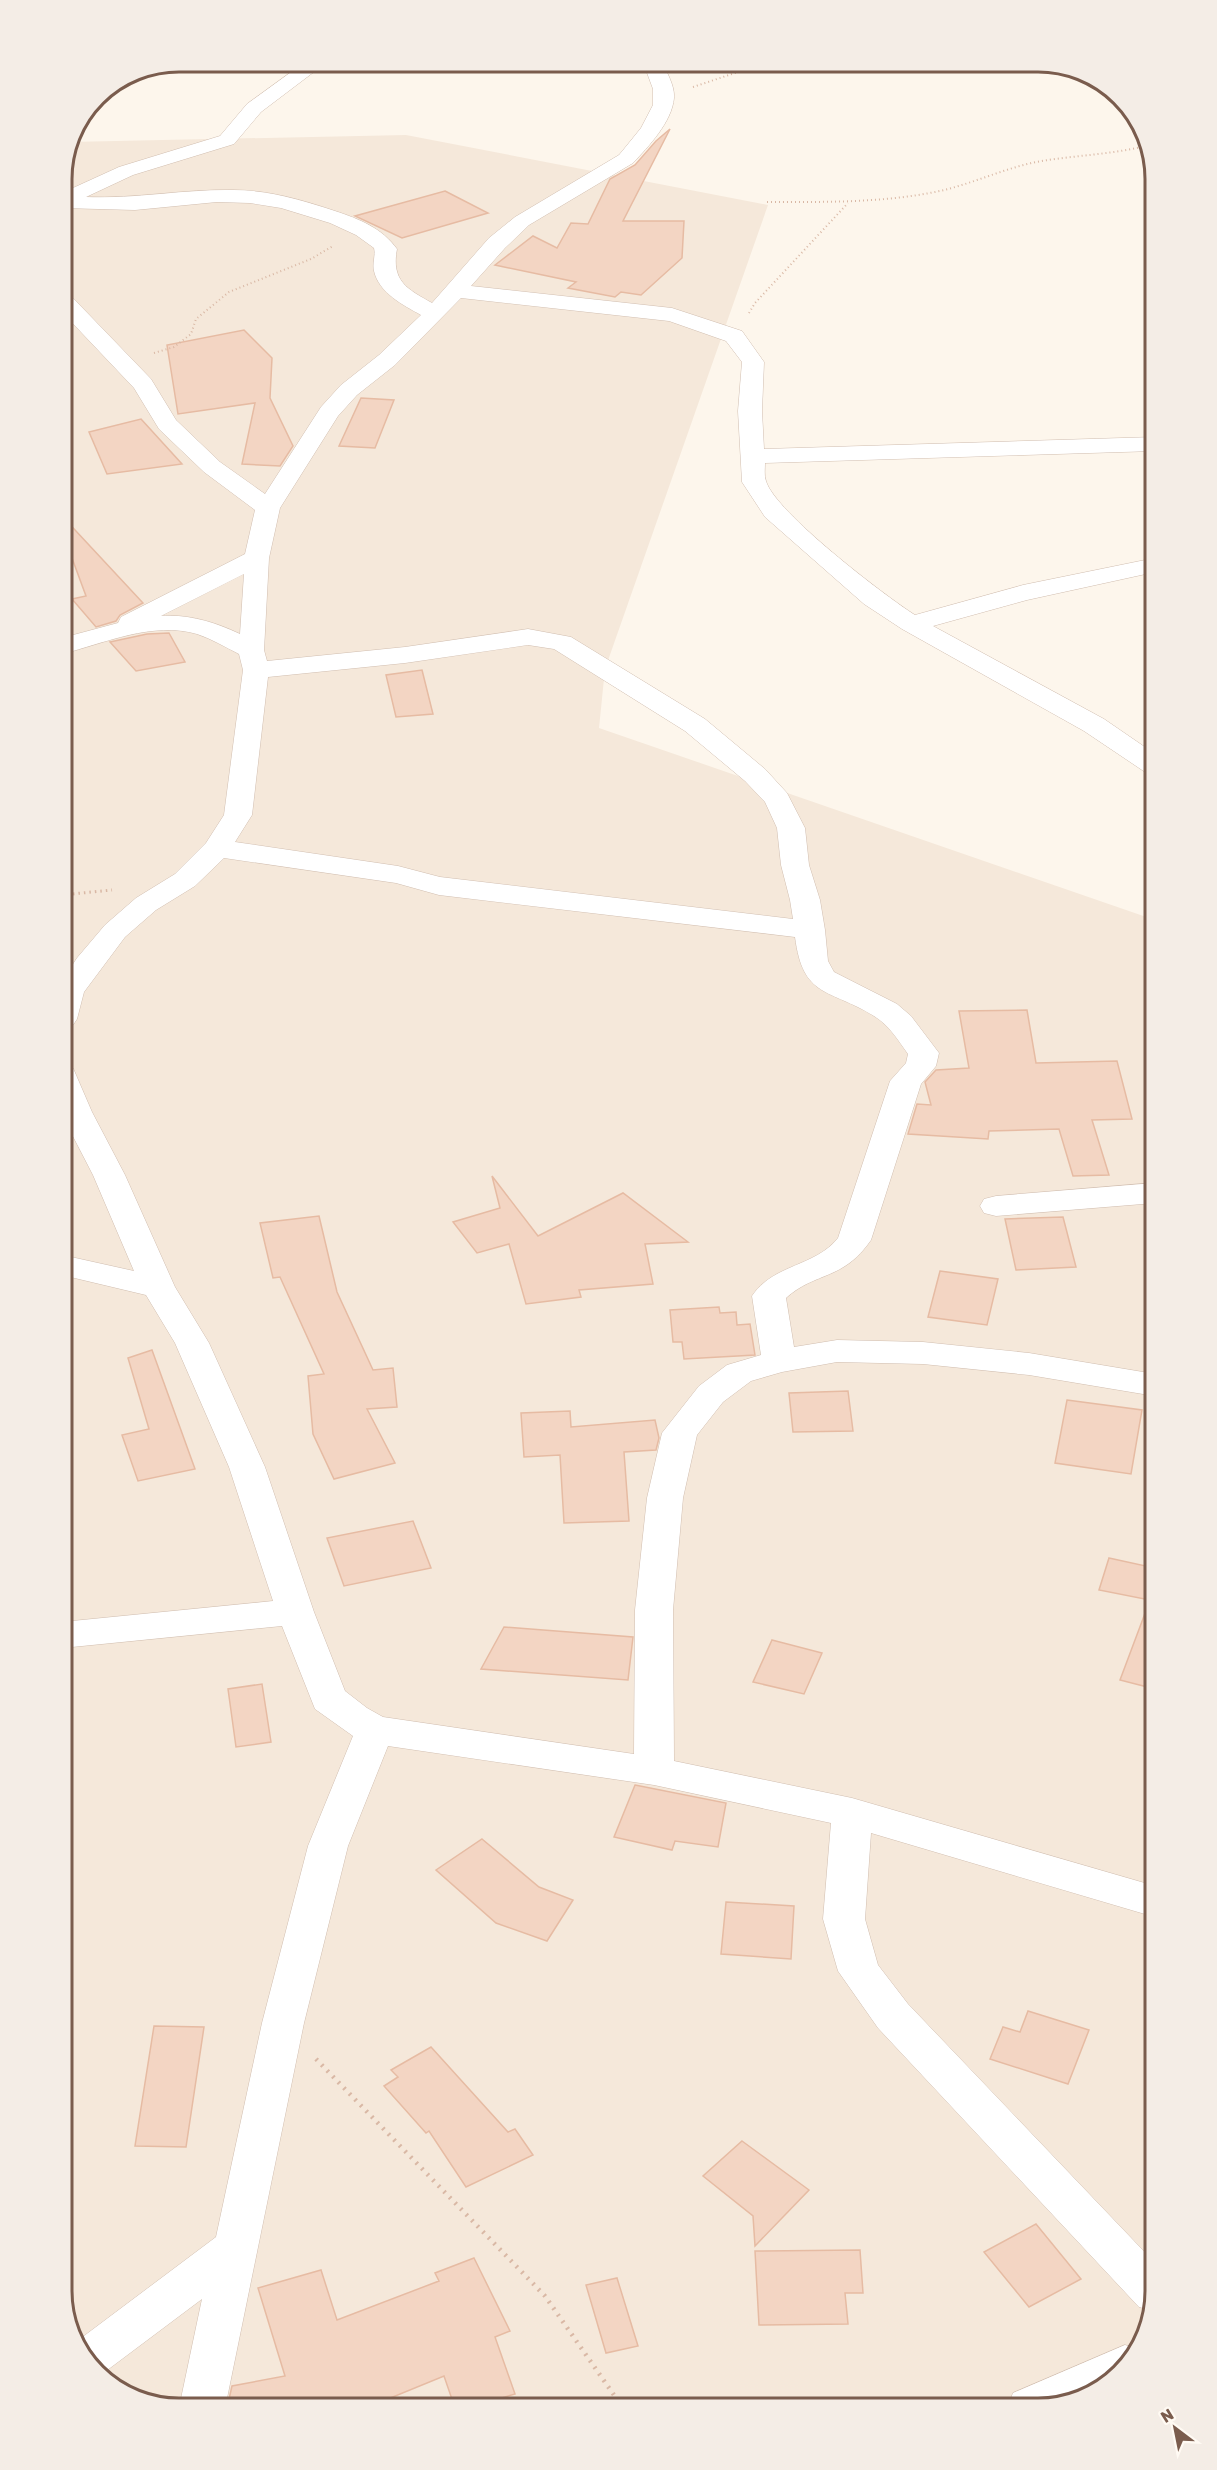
<svg xmlns="http://www.w3.org/2000/svg" width="1217" height="2470" font-family="Rubik,sans-serif">
<rect width="100%" height="100%" fill="#fdf6ec"/>
<path fill="#f5e8da" d="M406 135 768 205 605 669 599 728 1155 920V2291L1135 2356 1082 2400 1038 2408H172L114 2388 70 2335 62 2291V172L69 142Z"/>
<g fill="#f3d5c3" stroke="#e6bba3" stroke-width="1.5">
<path d="M670 129 623 221H684L682 258 641 295 621 292 615 297 568 288 576 282 495 265 533 236 557 248 571 223 588 224 610 179 635 165 656 141Z"/>
<path d="M445 191 488 213 402 238 355 216Z"/>
<path d="M244 330 272 358 270 398 293 446 280 466 242 464 255 403 178 414 167 345Z"/>
<path d="M361 398 394 400 375 448 339 446Z"/>
<path d="M141 419 182 464 107 474 89 432Z"/>
<path d="M62 516 143 603 120 615 116 621 96 627 72 599 86 596 62 531Z"/>
<path d="M169 633 185 662 136 671 110 642 147 634Z"/>
<path d="M422 670 433 714 396 717 386 675Z"/>
<path d="M1027 1010 1036 1063 1117 1061 1132 1119 1092 1120 1109 1175 1073 1176 1059 1129 989 1131 988 1139 908 1134 917 1104 931 1105 925 1082 936 1070 969 1068 959 1011Z"/>
<path d="M492 1176 538 1236 623 1193 688 1242 645 1244 653 1284 579 1290 581 1297 526 1304 509 1244 477 1253 453 1222 500 1208Z"/>
<path d="M319 1216 337 1292 373 1370 393 1368 397 1407 367 1409 395 1463 334 1479 313 1434 308 1376 324 1374 280 1277 273 1278 260 1223Z"/>
<path d="M1063 1217 1076 1267 1016 1270 1005 1219Z"/>
<path d="M940 1271 998 1279 987 1325 928 1317Z"/>
<path d="M719 1307 720 1313 736 1312 737 1325 750 1324 755 1355 684 1359 682 1342H673L670 1310Z"/>
<path d="M152 1350 195 1469 138 1481 122 1435 149 1429 128 1358Z"/>
<path d="M848 1391 853 1431 793 1432 789 1393Z"/>
<path d="M1067 1400 1142 1410 1131 1474 1055 1463Z"/>
<path d="M570 1411 571 1427 655 1420 659 1438 656 1450 624 1452 629 1521 564 1523 560 1455 524 1457 521 1413Z"/>
<path d="M413 1521 431 1568 344 1586 327 1538Z"/>
<path d="M1109 1558 1155 1568V1689L1120 1680 1150 1600 1099 1590Z"/>
<path d="M504 1627 633 1637 628 1680 481 1669Z"/>
<path d="M772 1640 822 1653 804 1694 753 1682Z"/>
<path d="M262 1684 271 1742 236 1747 228 1689Z"/>
<path d="M635 1785 726 1803 718 1847 675 1841 672 1850 614 1837Z"/>
<path d="M482 1839 539 1887 573 1900 547 1941 496 1923 436 1870Z"/>
<path d="M726 1902 794 1906 791 1959 721 1954Z"/>
<path d="M1028 2011 1089 2030 1068 2084 990 2059 1003 2027 1020 2032Z"/>
<path d="M154 2026 204 2027 186 2147 135 2146Z"/>
<path d="M431 2047 508 2132 515 2129 533 2155 466 2187 429 2131 426 2133 384 2086 398 2077 391 2070Z"/>
<path d="M742 2141 809 2190 755 2246 753 2216 703 2176Z"/>
<path d="M1036 2224 1081 2279 1029 2307 984 2252Z"/>
<path d="M860 2250 863 2293H845L848 2324 759 2325 755 2251Z"/>
<path d="M474 2258 510 2331 495 2337 515 2394 467 2408H455L444 2376 366 2408H227L232 2386 285 2376 258 2288 321 2270 337 2320 439 2281 435 2273Z"/>
<path d="M617 2278 638 2346 606 2353 586 2285Z"/>
</g>
<g fill="none" stroke-linecap="round" stroke-linejoin="round">
<defs>
<g id="minor">
<path d="M305 62H327L261 112 234 144 133 175 86 197C136 199 184 189 233 190 268 190 302 200 335 211 359 219 382 228 397 249 391 281 407 289 432 303L489 238 515 217 619 155 624 149 641 128 653 105V89L643 62H662C667 73 675 86 674 98 672 122 648 147 633 163L529 225 505 248 471 286 672 308 742 331 764 362 762 411 764 449 1155 437V451L765 463C765 468 764 476 766 481 775 512 885 596 915 615L1023 585 1155 558V572L1027 600 933 626 1104 719 1155 754V774L1145 772 1084 731 902 629 864 604 765 517 742 482 738 411 742 362 726 341 669 321 461 298 395 365 357 395 338 416 280 508 269 558 264 650 267 661 405 647 528 629 571 637 705 719 765 769 787 793 805 828 809 865 820 900 825 930 828 961 834 972 897 1004 911 1016 939 1053 936 1066 921 1084 871 1240C843 1281 816 1271 786 1298L794 1347 837 1340 923 1342 1029 1353 1155 1374V1396L1029 1375 923 1364 837 1362 782 1372 751 1381 723 1402 697 1435 683 1498 673 1610 674 1761 852 1798 1155 1886V1917L871 1833 865 1919 878 1965 908 2004 1155 2263V2291L1150 2310 1139 2307 878 2028 838 1971 823 1919 831 1823 654 1785 388 1746 348 1846 304 2023 225 2408H179L202 2299 102 2374 76 2342 216 2237 262 2023 308 1846 353 1736 315 1709 282 1626 62 1648V1622L273 1601 229 1467 175 1343 146 1295 62 1275V1255L134 1271 93 1175 62 1115V1066L73 1068 92 1112 125 1175 175 1287 209 1343 265 1467 314 1612 345 1691 367 1708 383 1717 634 1754 635 1610 647 1498 662 1433 699 1386 727 1365 761 1355 752 1296C773 1264 815 1267 838 1238L890 1081 906 1063 908 1054C898 1040 889 1025 874 1016 829 988 803 999 795 937L439 895 396 883 224 858 195 886 156 910 125 937 84 992 77 1019 73 1025 62 1028V981L77 958 105 925 136 898 175 874 206 843 224 815 243 670 239 654C225 647 212 639 197 634 153 621 105 643 62 654V638L118 623 121 617 245 554 255 510 204 472 159 429 134 388 62 312V293L70 295 151 379 176 420 220 462 265 494 321 407 341 385 379 355 421 315C403 305 379 293 374 271 372 263 376 255 374 248L356 235 330 223 281 208 250 203 217 202 135 210 62 208V193L119 167 220 136 247 104ZM244 574 240 634C215 622 188 614 161 616ZM528 645 554 649 685 731 745 781 765 802 777 828 781 865 790 900 793 919 440 877 398 866 235 842 252 815 268 677 405 663Z"/>
<path d="M1155 1183V1203L996 1216 984 1213 980 1206 984 1199 996 1196Z"/>
<path d="M1125 2345 1138 2349 1135 2356 1082 2400 1038 2408H1007L1013 2393Z"/>
</g>
</defs>
<use href="#minor" stroke="#d1beb0" stroke-width="1"/>
<g stroke="#d9b8a5" stroke-width="2" stroke-dasharray="1 3" stroke-linecap="butt">
<path d="M693 87 738 72 754 62"/>
<path d="M767 202C823 202 880 203 935 192 970 185 1002 169 1036 162 1074 155 1112 155 1149 145"/>
<path d="M749 313 755 303 848 203"/>
<path d="M154 353 174 347 191 334 196 319 229 292 311 259 333 246"/>
</g>
<path stroke="#d9b8a5" stroke-width="3" stroke-dasharray="1.5 4" stroke-linecap="butt" d="M62 895 112 890"/>
<path stroke="#d9b8a5" stroke-width="4.5" stroke-dasharray="2 6" stroke-linecap="butt" d="M316 2059 545 2296 623 2408"/>
<use href="#minor" fill="#fff" fill-rule="evenodd"/>
</g>
<path d="M0 0H1217V2470H0ZM179 72H1038A107 107 0 0 1 1145 179V2291A107 107 0 0 1 1038 2398H179A107 107 0 0 1 72 2291V179A107 107 0 0 1 179 72Z" fill="#f4ede6" fill-rule="evenodd"/>
<path fill="none" stroke="#7a5c4d" stroke-width="3" d="M179 72H1038A107 107 0 0 1 1145 179V2291A107 107 0 0 1 1038 2398H179A107 107 0 0 1 72 2291V179A107 107 0 0 1 179 72Z"/>
<g transform="translate(1175 2428) rotate(328)" stroke="#fffaf3" stroke-width="4.5" paint-order="stroke">
<path d="M0-4.5L10 22L0 15L-10 22Z" fill="#7a5c4d"/>
<text y="-9" font-size="16" font-weight="bold" text-anchor="middle" fill="#7a5c4d">N</text>
</g>
</svg>
